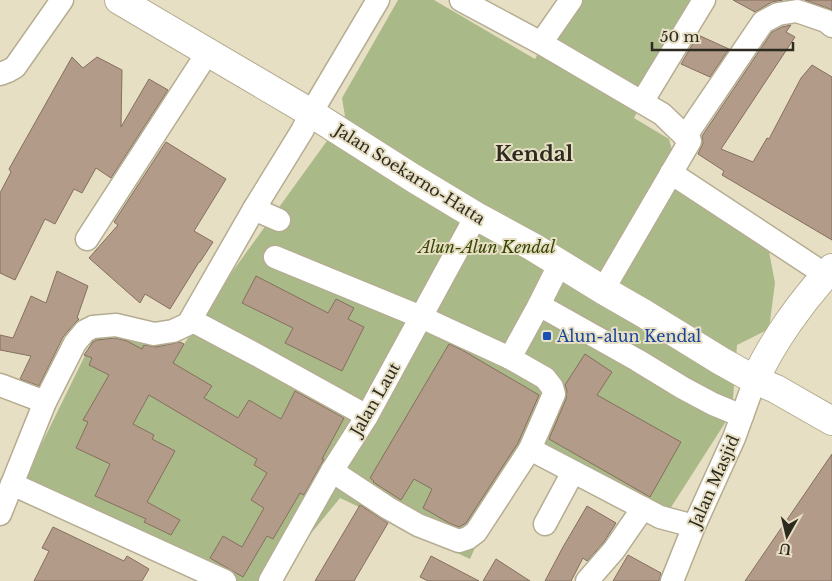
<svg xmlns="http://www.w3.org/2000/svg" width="832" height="581" font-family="'Libre Baskerville',serif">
<rect width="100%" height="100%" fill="#e7dfc4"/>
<path fill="#aab988" d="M398 0H434L535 59 568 0H696L634 118 669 139 683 191 768 246 775 283 769 329 737 345 732 412 668 512 524 436 470 559 340 498 272 581H228L24 480 94 337 184 344 235 268 345 116 342 98Z"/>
<g fill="#b29b89" stroke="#856f5e">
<path d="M733 0H783L772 2 755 12Z"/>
<path d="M805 0H832V10L830 9Z"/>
<path d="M791 25 786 32 795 37 721 149 753 162 767 138 769 139 801 78 812 65 832 77V240L722 175 724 171 698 154 703 143 702 136 772 32 782 27Z"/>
<path d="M698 35 729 49 710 77 681 64Z"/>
<path d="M72 57 83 68 97 57 122 70 121 127 149 79 168 90 111 178 96 168 82 193 74 189 55 224 45 219 15 280 0 273V193L11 172 9 169Z"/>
<path d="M166 142 226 179 194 231 213 242 200 262H199L170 309 145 294 140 303 89 258 118 225 114 222Z"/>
<path d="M57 271 88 286 77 318 79 319 75 323 63 337 39 386 20 379 31 356 0 350V335L13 338 31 296 46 303Z"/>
<path d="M256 276 328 313 336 299 354 308 348 319 364 327 342 371 285 343 293 328 242 303Z"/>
<path d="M115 338 127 341 142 349 144 345 156 347 180 342 184 344 173 363 212 386 204 398 238 418 249 400 281 419 295 391 344 418 322 459H324L304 495 300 493 273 539 267 536 243 577 210 558 223 536 242 547 264 508 251 500 267 473 254 465 257 459 149 395 133 424 154 435 152 439 175 451 147 502 180 520 171 535 144 522 146 519 95 496 110 464 76 448 88 422 83 420 109 375 89 365 92 358 84 355 93 342 97 340Z"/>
<path d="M449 344 462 350 539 395 518 443 466 523 459 527 449 523 423 508 432 489 414 479 401 500 373 482 374 481 370 478Z"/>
<path d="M585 354 612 372 597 395 681 442 650 497 549 439 566 399 567 391 565 385Z"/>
<path d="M832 454V581H745Z"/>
<path d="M360 505 388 523 354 581H315Z"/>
<path d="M587 506 616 523 604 542 587 561 583 558 571 581H545L563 547Z"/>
<path d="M53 527 124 561 127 556 149 569 142 581H34L49 551 42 548Z"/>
<path d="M628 555 661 573 659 581H613Z"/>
<path d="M431 556 479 581H428L420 577Z"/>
<path d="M496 559 530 581H483Z"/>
</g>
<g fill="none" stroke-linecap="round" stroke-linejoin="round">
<defs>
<g id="minor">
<path d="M461 0 541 43 662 114 690 141 603 290"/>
<path d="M541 43 571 0"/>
<path d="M0 74 8 71 15 67 62 0"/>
<path d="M642 102 704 0"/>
<path d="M685 137 763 22 778 14 797 11 826 21 832 26"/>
<path d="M671 173 826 275"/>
<path d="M254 209 279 220"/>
<path d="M87 239 208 52"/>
<path d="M275 257 421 317 510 358 545 378 552 387 554 394 530 449 476 532 468 538 459 541 418 525 388 508 332 471"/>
<path d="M539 305 637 360 683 388 713 404 742 416"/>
<path d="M191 320 255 354 367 416"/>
<path d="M510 358 539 305 560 263"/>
<path d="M0 385 45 402"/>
<path d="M530 449 660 517 694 526"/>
<path d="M12 484 225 581"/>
<path d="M0 514 45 402 75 343 85 331 93 327 116 325 154 334 173 331 188 324 254 209 302 131 311 113 378 0"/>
<path d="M545 524 573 472"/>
<path d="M270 581 332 471 367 416 476 216"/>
<path d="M587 581 614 550 643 508"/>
<path d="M672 581 694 526 734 438 755 380"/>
</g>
<path id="major" d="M755 380C772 342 803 299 832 268"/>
<path id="highway" d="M119 0 311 113 413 178 476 216 533 247 603 290 643 313 721 361 755 380 776 389 832 421"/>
</defs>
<use href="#minor" stroke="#b5ad92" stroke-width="25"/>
<use href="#major" stroke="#b5ad92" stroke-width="30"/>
<use href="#highway" stroke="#b5ad92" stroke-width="30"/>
<use href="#minor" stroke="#fff" stroke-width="22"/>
<use href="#major" stroke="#fff" stroke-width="28"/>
<use href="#highway" stroke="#fff" stroke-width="28"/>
</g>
<rect fill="#1a4fb4" stroke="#e7dfc4" stroke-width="2" x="542" y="331" width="10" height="10" rx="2.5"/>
<g text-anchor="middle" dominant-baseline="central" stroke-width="4" stroke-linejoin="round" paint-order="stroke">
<g font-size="16" fill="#2d2a20" stroke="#e7dfc4">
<text transform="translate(410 174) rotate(32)">Jalan Soekarno-Hatta</text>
<text transform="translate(375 399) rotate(-60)">Jalan Laut</text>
<text transform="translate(714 481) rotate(-66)">Jalan Masjid</text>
</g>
<g font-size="16" font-style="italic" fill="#384604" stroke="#e7dfc4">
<text x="487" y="247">Alun-Alun Kendal</text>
</g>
<g font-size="16" fill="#164399" stroke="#e7dfc4" text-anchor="start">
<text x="557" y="336">Alun-alun Kendal</text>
</g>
<g font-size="21" font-weight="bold" fill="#2d2a20" stroke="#e7dfc4">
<text x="534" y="154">Kendal</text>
</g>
</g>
<g transform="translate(787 536) rotate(188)" stroke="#e7dfc4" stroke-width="4" paint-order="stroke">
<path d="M0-4L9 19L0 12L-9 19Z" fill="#2d2a20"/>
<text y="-8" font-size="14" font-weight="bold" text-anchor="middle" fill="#2d2a20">U</text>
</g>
<path d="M652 42v8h141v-8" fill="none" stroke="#2d2a20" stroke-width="2.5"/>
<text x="660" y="42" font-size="15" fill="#2d2a20" stroke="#e7dfc4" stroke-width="4" paint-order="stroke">50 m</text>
</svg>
